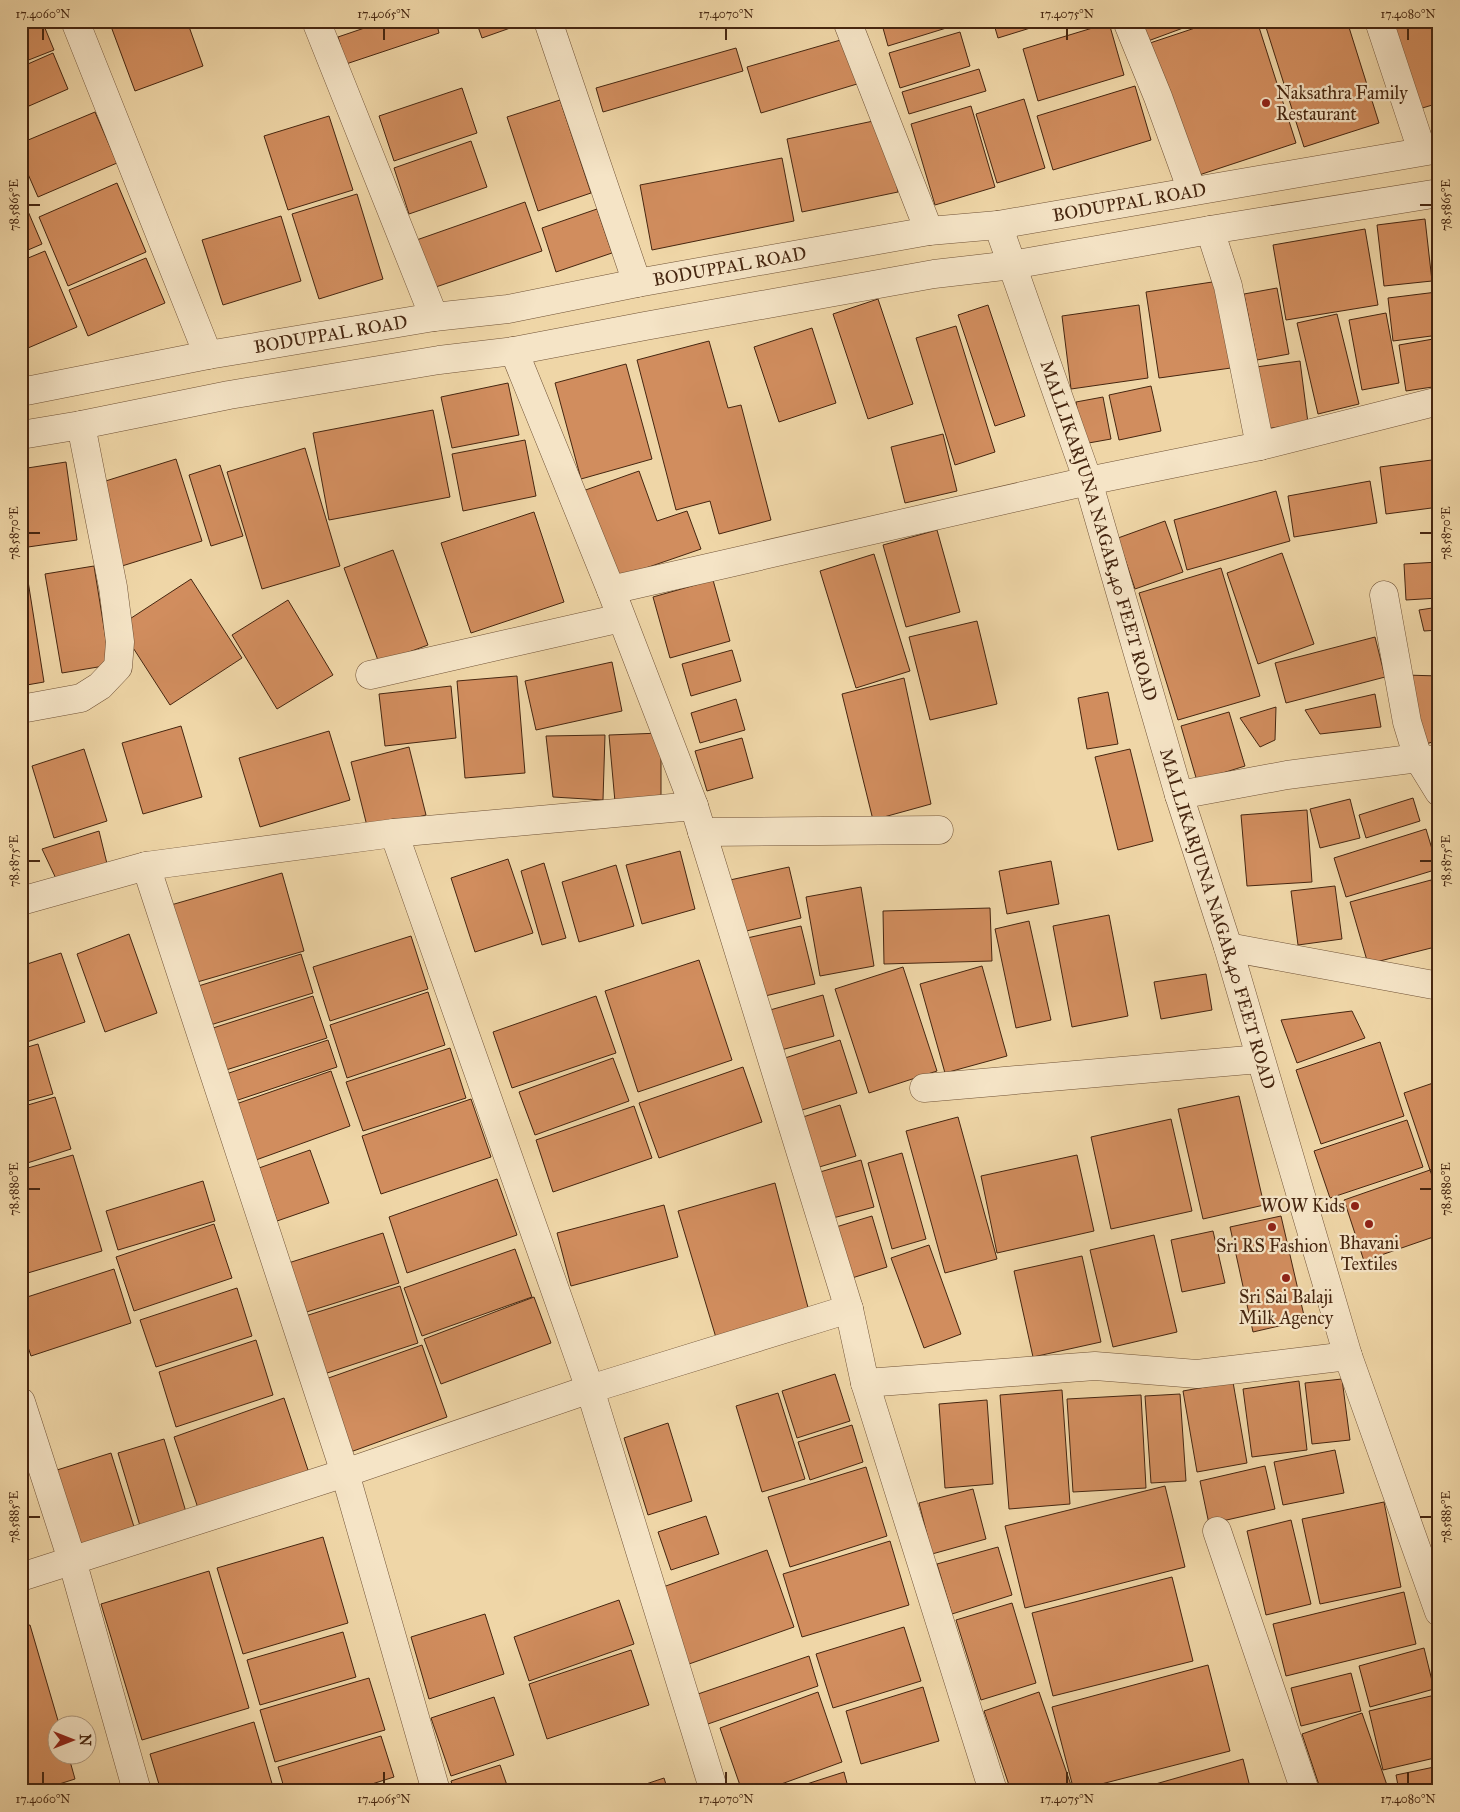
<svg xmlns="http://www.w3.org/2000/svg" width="1460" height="1812" font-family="'IM FELL Great Primer',serif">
<rect width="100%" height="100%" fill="#efd6a7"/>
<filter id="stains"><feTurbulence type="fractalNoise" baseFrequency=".004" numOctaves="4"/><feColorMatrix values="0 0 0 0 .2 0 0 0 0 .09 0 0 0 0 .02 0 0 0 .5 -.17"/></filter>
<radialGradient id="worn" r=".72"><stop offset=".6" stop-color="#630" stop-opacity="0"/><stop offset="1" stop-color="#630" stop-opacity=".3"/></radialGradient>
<g fill="#d18d5e" stroke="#462610">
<path d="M21 21H42L54 50 21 63Z"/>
<path d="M109 21H187L203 66 135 91Z"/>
<path d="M385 21H436L439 33 346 64 338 37Z"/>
<path d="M476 21H530L482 38Z"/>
<path d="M881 21H969L888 46Z"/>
<path d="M993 21H1053L998 38Z"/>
<path d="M1140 21H1202L1148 41Z"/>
<path d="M1216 21H1257L1296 143 1193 177 1150 43Z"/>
<path d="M1264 21H1347L1379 123 1304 147Z"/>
<path d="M1393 21H1436L1439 31V103L1419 109Z"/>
<path d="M1109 23 1124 75 1038 101 1023 49Z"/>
<path d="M960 32 970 66 900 88 889 53Z"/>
<path d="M844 39 857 84 761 113 747 67Z"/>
<path d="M736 48 743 71 603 112 596 88Z"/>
<path d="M53 53 68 89 29 106 21 88V67Z"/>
<path d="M979 69 986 91 909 114 902 92Z"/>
<path d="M1135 86 1151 140 1053 170 1037 116Z"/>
<path d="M462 88 477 133 394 161 379 116Z"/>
<path d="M1024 99 1045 168 997 183 976 114Z"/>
<path d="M560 100 591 193 538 211 507 117Z"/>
<path d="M971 106 995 187 935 205 911 124Z"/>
<path d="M95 112 117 163 38 197 21 158V143Z"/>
<path d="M329 116 353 190 288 210 264 136Z"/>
<path d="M883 119 898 192 802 212 787 139Z"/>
<path d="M471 141 487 187 409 214 394 168Z"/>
<path d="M782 158 794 221 652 250 640 185Z"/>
<path d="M117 183 146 252 68 286 39 217Z"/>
<path d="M357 194 383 279 319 299 292 214Z"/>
<path d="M21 195 42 244 21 253Z"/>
<path d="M525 202 542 251 424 291 408 243Z"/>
<path d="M597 209 612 253 556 272 542 228Z"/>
<path d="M281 216 301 281 223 305 202 240Z"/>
<path d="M1425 219 1432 281 1384 286 1377 225Z"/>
<path d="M1365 229 1378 305 1286 320 1273 245Z"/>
<path d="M45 251 77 327 21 351V261Z"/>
<path d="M146 258 165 303 88 336 69 290Z"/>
<path d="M1219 281 1231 368 1159 378 1146 292Z"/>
<path d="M1277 288 1289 354 1257 360 1244 294Z"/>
<path d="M1437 292 1439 310V335L1393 341 1388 298Z"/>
<path d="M878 299 913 404 868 419 833 314Z"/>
<path d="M988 305 1025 416 995 426 958 315Z"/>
<path d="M1139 305 1148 378 1071 389 1062 316Z"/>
<path d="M1386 313 1399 383 1362 390 1349 320Z"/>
<path d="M1337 314 1359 404 1318 414 1297 323Z"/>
<path d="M956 326 995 452 955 465 916 338Z"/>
<path d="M812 328 836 403 779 422 754 347Z"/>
<path d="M1439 338V386L1406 391 1399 345Z"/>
<path d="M709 341 728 408 741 405 771 520 719 534 710 501 676 510 637 360Z"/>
<path d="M1300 361 1308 423 1264 429 1256 367Z"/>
<path d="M626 364 652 459 581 479 555 383Z"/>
<path d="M508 383 519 435 452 448 441 397Z"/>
<path d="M1151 386 1161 431 1119 440 1109 395Z"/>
<path d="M1103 397 1111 439 1083 444 1076 402Z"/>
<path d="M433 410 450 497 329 520 313 433Z"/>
<path d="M943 434 957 491 905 503 891 447Z"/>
<path d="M525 440 536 496 463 511 452 454Z"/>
<path d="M305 448 340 566 262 589 227 472Z"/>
<path d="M176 459 202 541 122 566 96 484Z"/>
<path d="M1439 459V507L1386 514 1380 467Z"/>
<path d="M66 462 77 540 21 548V469Z"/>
<path d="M220 465 243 536 211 546 189 475Z"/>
<path d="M639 471 657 521 687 511 701 549 611 580 580 492Z"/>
<path d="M1370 481 1377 523 1294 537 1288 496Z"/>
<path d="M1276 491 1290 541 1187 570 1174 520Z"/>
<path d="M534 512 564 602 471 633 441 543Z"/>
<path d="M1165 521 1183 572 1135 589 1118 538Z"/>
<path d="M937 530 960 612 906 627 883 545Z"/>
<path d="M393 550 428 645 379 663 344 568Z"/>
<path d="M1282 553 1314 644 1258 664 1227 573Z"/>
<path d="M874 554 910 671 856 688 820 571Z"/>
<path d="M1439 562V598L1406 600 1404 564Z"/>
<path d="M94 566 110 665 62 673 45 574Z"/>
<path d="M1221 568 1260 696 1178 720 1139 593Z"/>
<path d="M191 579 242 658 170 705 119 626Z"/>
<path d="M713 580 730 641 670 658 653 597Z"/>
<path d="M28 581 44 682 21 686V582Z"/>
<path d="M288 600 333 675 277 709 232 635Z"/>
<path d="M1439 607V630L1424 631 1419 610Z"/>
<path d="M977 621 997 704 930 720 909 637Z"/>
<path d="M1375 637 1385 677 1286 703 1275 663Z"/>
<path d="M732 650 741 681 691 696 682 664Z"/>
<path d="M612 662 622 711 536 730 525 681Z"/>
<path d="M1405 675 1439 676V740L1426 744Z"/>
<path d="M517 676 525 773 465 778 457 681Z"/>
<path d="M904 678 931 804 873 820 842 694Z"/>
<path d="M451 686 456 738 385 746 379 694Z"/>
<path d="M1108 692 1118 744 1087 749 1078 698Z"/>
<path d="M1375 694 1381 727 1320 734 1305 710Z"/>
<path d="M736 699 745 730 700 743 691 713Z"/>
<path d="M1276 707 1275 740 1260 747 1240 718Z"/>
<path d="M1229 712 1245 766 1197 781 1181 726Z"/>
<path d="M181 726 202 797 143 814 122 743Z"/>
<path d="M329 731 350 800 260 827 239 758Z"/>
<path d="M661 733V797L615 802 609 735Z"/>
<path d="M605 735 603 800 553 797 546 736Z"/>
<path d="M742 738 753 778 707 791 695 751Z"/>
<path d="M409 747 426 815 368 830 351 762Z"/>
<path d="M84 749 107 821 54 838 32 766Z"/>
<path d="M1130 749 1153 841 1118 850 1095 757Z"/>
<path d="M1413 798 1420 821 1366 838 1359 815Z"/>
<path d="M1350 799 1360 838 1320 848 1310 809Z"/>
<path d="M1307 810 1312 882 1247 886 1241 815Z"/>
<path d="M1426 829 1438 869 1346 897 1334 858Z"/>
<path d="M99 831 109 872 59 885 42 849Z"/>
<path d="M680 851 695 909 642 924 626 865Z"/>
<path d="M508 859 533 933 475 952 451 878Z"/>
<path d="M1051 861 1059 904 1007 914 999 871Z"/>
<path d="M544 863 566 938 542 945 521 871Z"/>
<path d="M616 865 634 926 579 942 562 882Z"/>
<path d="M789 867 801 918 742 932 730 880Z"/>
<path d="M282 873 304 951 187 985 164 907Z"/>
<path d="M1431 880 1439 910V946L1368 964 1350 902Z"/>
<path d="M1335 886 1342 939 1298 945 1291 891Z"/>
<path d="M861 887 874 966 820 976 806 897Z"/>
<path d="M990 908 992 961 884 964 883 911Z"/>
<path d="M1109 915 1128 1016 1072 1027 1053 926Z"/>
<path d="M1029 921 1051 1020 1016 1028 995 929Z"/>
<path d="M801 926 815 984 761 997 747 938Z"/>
<path d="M129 934 157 1013 105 1032 77 954Z"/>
<path d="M411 936 428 989 330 1021 313 967Z"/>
<path d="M61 953 85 1022 21 1044V966Z"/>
<path d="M301 954 313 993 204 1027 192 988Z"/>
<path d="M699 960 732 1060 638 1092 605 991Z"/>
<path d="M982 966 1007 1056 945 1073 920 984Z"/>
<path d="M903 967 937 1071 869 1093 835 989Z"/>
<path d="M1206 974 1212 1010 1161 1019 1154 982Z"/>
<path d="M428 992 445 1045 347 1078 330 1025Z"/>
<path d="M823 995 834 1036 781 1050 770 1010Z"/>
<path d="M313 996 327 1038 226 1070 213 1028Z"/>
<path d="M596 996 616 1053 512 1088 493 1032Z"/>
<path d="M1352 1011 1365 1038 1297 1063 1281 1020Z"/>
<path d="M328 1040 337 1067 235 1101 226 1074Z"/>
<path d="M840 1040 857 1093 799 1111 782 1059Z"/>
<path d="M1380 1042 1404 1116 1321 1144 1296 1070Z"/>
<path d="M38 1044 53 1094 21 1103V1049Z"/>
<path d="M450 1048 466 1098 363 1131 346 1082Z"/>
<path d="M613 1058 629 1101 535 1135 519 1092Z"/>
<path d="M743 1067 762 1122 659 1158 639 1103Z"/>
<path d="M331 1071 350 1126 256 1160 236 1104Z"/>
<path d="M1439 1081V1167L1430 1170 1404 1093Z"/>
<path d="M1239 1096 1264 1205 1203 1219 1178 1109Z"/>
<path d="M55 1097 71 1149 21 1165V1107Z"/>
<path d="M471 1099 491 1157 381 1194 362 1136Z"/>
<path d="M840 1105 856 1156 816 1168 800 1118Z"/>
<path d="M634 1106 652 1158 553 1192 536 1140Z"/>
<path d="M958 1117 997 1259 945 1273 906 1131Z"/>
<path d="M1171 1119 1192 1211 1111 1229 1091 1137Z"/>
<path d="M1407 1120 1423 1167 1330 1198 1314 1151Z"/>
<path d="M310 1150 329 1203 277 1221 259 1168Z"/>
<path d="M902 1153 926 1239 892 1249 868 1163Z"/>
<path d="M73 1155 102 1251 21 1275V1170Z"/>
<path d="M1077 1155 1094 1231 997 1253 981 1176Z"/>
<path d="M861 1160 874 1207 833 1218 820 1172Z"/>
<path d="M1430 1170 1439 1195V1235L1364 1261 1344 1200Z"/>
<path d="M497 1179 517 1235 407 1273 389 1217Z"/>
<path d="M203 1181 215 1221 118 1250 106 1211Z"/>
<path d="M775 1183 810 1315 717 1341 678 1211Z"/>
<path d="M664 1205 678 1257 571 1286 557 1233Z"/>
<path d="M872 1216 887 1267 852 1278 836 1227Z"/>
<path d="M1281 1216 1305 1320 1253 1332 1230 1227Z"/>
<path d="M214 1224 232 1278 134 1311 116 1257Z"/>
<path d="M1213 1231 1225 1283 1182 1292 1171 1240Z"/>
<path d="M383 1233 399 1283 297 1315 282 1265Z"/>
<path d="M1154 1235 1177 1332 1113 1347 1090 1250Z"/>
<path d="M929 1245 961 1334 924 1348 891 1258Z"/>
<path d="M515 1249 532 1297 422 1336 404 1288Z"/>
<path d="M1082 1256 1101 1342 1033 1357 1014 1271Z"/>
<path d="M114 1269 131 1323 31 1356 21 1326V1299Z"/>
<path d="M400 1286 418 1343 318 1376 299 1318Z"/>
<path d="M237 1288 252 1336 156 1367 140 1320Z"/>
<path d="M534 1297 551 1343 441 1384 424 1339Z"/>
<path d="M256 1340 273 1395 176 1427 159 1372Z"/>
<path d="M422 1345 447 1417 345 1454 320 1381Z"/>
<path d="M835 1374 850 1421 797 1438 782 1391Z"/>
<path d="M1342 1379 1350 1440 1312 1444 1305 1383Z"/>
<path d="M1299 1381 1307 1450 1252 1457 1243 1389Z"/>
<path d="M1233 1382 1247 1463 1197 1472 1183 1391Z"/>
<path d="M1062 1390 1070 1504 1009 1509 1000 1395Z"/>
<path d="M778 1393 805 1479 762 1492 736 1406Z"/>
<path d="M1180 1394 1186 1481 1151 1483 1145 1396Z"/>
<path d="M1141 1395 1146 1488 1073 1492 1067 1399Z"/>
<path d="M284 1398 310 1476 200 1514 174 1437Z"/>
<path d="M987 1400 993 1484 945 1488 939 1404Z"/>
<path d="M668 1423 692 1501 648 1515 624 1438Z"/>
<path d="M852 1425 863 1462 810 1480 798 1442Z"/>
<path d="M164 1439 186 1512 140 1526 118 1453Z"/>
<path d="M1335 1450 1344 1493 1283 1505 1274 1462Z"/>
<path d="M111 1453 135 1530 81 1547 57 1470Z"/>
<path d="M1265 1466 1275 1509 1209 1524 1200 1481Z"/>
<path d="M866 1467 887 1536 790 1567 768 1497Z"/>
<path d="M1165 1486 1185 1567 1025 1608 1005 1526Z"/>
<path d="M973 1489 986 1539 932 1554 919 1503Z"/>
<path d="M1384 1502 1401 1587 1320 1604 1302 1519Z"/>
<path d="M706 1516 719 1554 671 1570 658 1532Z"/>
<path d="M1291 1520 1311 1604 1266 1615 1247 1531Z"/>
<path d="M323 1537 348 1623 243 1654 217 1568Z"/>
<path d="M890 1541 909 1605 802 1637 783 1574Z"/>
<path d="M998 1547 1012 1595 952 1614 937 1564Z"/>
<path d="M767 1550 794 1627 689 1664 663 1587Z"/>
<path d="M209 1571 249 1708 142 1740 101 1604Z"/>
<path d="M1172 1577 1193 1661 1053 1696 1032 1613Z"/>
<path d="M1404 1592 1416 1644 1286 1676 1273 1624Z"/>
<path d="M619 1600 634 1644 529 1681 514 1637Z"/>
<path d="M1012 1603 1036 1683 981 1700 956 1620Z"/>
<path d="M485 1614 504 1674 429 1699 411 1637Z"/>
<path d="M30 1625 59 1724H58V1754H68L75 1779 37 1791H21V1627Z"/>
<path d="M904 1627 921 1681 833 1708 816 1654Z"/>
<path d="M343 1632 356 1677 260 1705 247 1660Z"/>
<path d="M1424 1648 1434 1689 1370 1707 1359 1666Z"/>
<path d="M631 1650 649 1705 547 1739 529 1684Z"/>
<path d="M809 1656 818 1686 705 1725 695 1695Z"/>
<path d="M1208 1665 1230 1751 1074 1791 1052 1707Z"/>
<path d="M1351 1673 1361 1711 1301 1726 1291 1688Z"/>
<path d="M369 1678 385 1730 275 1762 260 1710Z"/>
<path d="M923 1687 939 1741 861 1764 846 1711Z"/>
<path d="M818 1692 842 1762 762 1791H742L720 1728Z"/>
<path d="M1039 1692 1073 1791H1011L984 1711Z"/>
<path d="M1439 1694V1757L1383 1770 1369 1711Z"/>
<path d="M494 1697 514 1755 451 1776 431 1718Z"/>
<path d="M1362 1713 1389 1791H1321L1302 1734Z"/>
<path d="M254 1722 273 1787 262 1791H161L150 1754Z"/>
<path d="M381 1736 394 1777 350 1791H285L278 1767Z"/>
<path d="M1243 1759 1251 1791H1131Z"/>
<path d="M500 1765 509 1791H454L451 1781Z"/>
<path d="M1439 1766V1791H1399L1396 1775Z"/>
<path d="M844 1772 849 1791H785Z"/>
<path d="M664 1778 668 1791H625Z"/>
</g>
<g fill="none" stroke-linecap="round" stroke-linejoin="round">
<defs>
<g id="minor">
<path d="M75 21 208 355"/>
<path d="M316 21 434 317"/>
<path d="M548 21 637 283"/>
<path d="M847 21 929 231"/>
<path d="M1127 21 1158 97 1192 191"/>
<path d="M1379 21 1422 151"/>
<path id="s1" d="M998 225 1088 481 1179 795 1228 947 1348 1356 1439 1612"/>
<path d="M1210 230 1228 286 1260 446 1439 401"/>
<path d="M514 351 611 590 694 806 849 1309 865 1383 993 1791"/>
<path d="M611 590 1088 481 1260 446"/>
<path d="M1384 595 1407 722 1418 758 1439 792"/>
<path d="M370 675 621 618"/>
<path d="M21 709 81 698 100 686 118 667 120 642 113 587 81 425"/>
<path d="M1179 795 1287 775 1418 758 1439 761"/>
<path d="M702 832 939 830"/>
<path d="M394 833 590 1389 714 1791"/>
<path d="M146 866 345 1473 436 1791"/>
<path d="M21 901 146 866 394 833 694 806"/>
<path d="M1228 947 1439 986"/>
<path d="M924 1088 1260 1059"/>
<path d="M865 1383 1095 1366 1197 1374 1348 1356"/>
<path d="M21 1402 72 1560 137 1791"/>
<path d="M1217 1531 1305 1791"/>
<path d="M21 1577 345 1473 590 1389 849 1309"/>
</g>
<g id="tertiary">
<path id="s2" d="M21 392 208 355 434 317 508 309 637 283 929 231 998 225 1439 149"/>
<path d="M21 435 81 425 229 395 439 360 514 351 645 326 934 274 1012 265 1210 230 1439 193"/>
</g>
</defs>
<use href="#minor" stroke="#705236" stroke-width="29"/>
<use href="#tertiary" stroke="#705236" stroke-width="29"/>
<use href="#minor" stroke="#f5e4c6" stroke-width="28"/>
<use href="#tertiary" stroke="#f5e4c6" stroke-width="28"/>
</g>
<path fill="none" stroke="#462610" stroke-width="2" d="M43 28V40M384 28V40M726 28V40M1067 28V40M1408 28V40M28 205H40M1420 205H1432M28 533H40M1420 533H1432M28 861H40M1420 861H1432M28 1189H40M1420 1189H1432M28 1517H40M1420 1517H1432M43 1772V1784M384 1772V1784M726 1772V1784M1067 1772V1784M1408 1772V1784"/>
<g fill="#8f2418" stroke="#f5e4c6" stroke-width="2">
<circle cx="1266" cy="103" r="5"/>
<circle cx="1355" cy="1206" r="5"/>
<circle cx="1369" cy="1224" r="5"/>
<circle cx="1272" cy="1227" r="5"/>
<circle cx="1286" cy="1278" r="5"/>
</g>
<g text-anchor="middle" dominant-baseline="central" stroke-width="4.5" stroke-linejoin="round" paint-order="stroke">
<g font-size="18" fill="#462610" stroke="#f5e4c6">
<text x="1276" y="93" text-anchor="start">Naksathra Family<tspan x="1276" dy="21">Restaurant</tspan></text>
<text x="1345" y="1206" text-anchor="end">WOW Kids</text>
<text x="1369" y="1243">Bhavani<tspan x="1369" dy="21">Textiles</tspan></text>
<text x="1272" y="1246">Sri RS Fashion</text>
<text x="1286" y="1297">Sri Sai Balaji<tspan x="1286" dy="21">Milk Agency</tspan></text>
</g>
<g font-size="18" fill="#462610" stroke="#f5e4c6">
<text stroke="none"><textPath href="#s2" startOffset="1125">BODUPPAL ROAD</textPath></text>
<text stroke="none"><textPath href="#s2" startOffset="720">BODUPPAL ROAD</textPath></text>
<text stroke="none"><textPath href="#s2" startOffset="315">BODUPPAL ROAD</textPath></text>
<text stroke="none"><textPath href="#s1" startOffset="322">MALLIKARJUNA NAGAR,40 FEET ROAD</textPath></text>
<text stroke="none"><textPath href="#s1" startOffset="728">MALLIKARJUNA NAGAR,40 FEET ROAD</textPath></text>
</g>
</g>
<rect width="1460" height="1812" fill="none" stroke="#efd6a7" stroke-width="55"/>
<g transform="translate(72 1740) rotate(90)"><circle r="24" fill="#f5e4c6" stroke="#af987d"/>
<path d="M0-4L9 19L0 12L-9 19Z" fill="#8f2418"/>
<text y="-8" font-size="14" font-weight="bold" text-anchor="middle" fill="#462610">N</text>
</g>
<rect x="28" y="28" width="1404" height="1756" fill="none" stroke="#462610" stroke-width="2"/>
<g font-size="12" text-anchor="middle" fill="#462610">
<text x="43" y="18">17.4060°N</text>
<text x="384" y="18">17.4065°N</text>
<text x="726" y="18">17.4070°N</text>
<text x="1067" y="18">17.4075°N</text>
<text x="1408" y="18">17.4080°N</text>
<text transform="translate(1446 205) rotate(-90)" y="4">78.5865°E</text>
<text transform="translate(14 205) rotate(-90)" y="4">78.5865°E</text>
<text transform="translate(14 533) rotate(-90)" y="4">78.5870°E</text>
<text transform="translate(1446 533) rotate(-90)" y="4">78.5870°E</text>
<text transform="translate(1446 861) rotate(-90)" y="4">78.5875°E</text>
<text transform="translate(14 861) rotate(-90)" y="4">78.5875°E</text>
<text transform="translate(1446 1189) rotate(-90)" y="4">78.5880°E</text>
<text transform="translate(14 1189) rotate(-90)" y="4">78.5880°E</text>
<text transform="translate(14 1517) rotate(-90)" y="4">78.5885°E</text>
<text transform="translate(1446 1517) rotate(-90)" y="4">78.5885°E</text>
<text x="43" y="1803">17.4060°N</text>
<text x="384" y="1803">17.4065°N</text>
<text x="726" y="1803">17.4070°N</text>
<text x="1067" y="1803">17.4075°N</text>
<text x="1408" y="1803">17.4080°N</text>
</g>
<rect width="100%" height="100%" filter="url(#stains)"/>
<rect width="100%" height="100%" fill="url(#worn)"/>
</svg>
